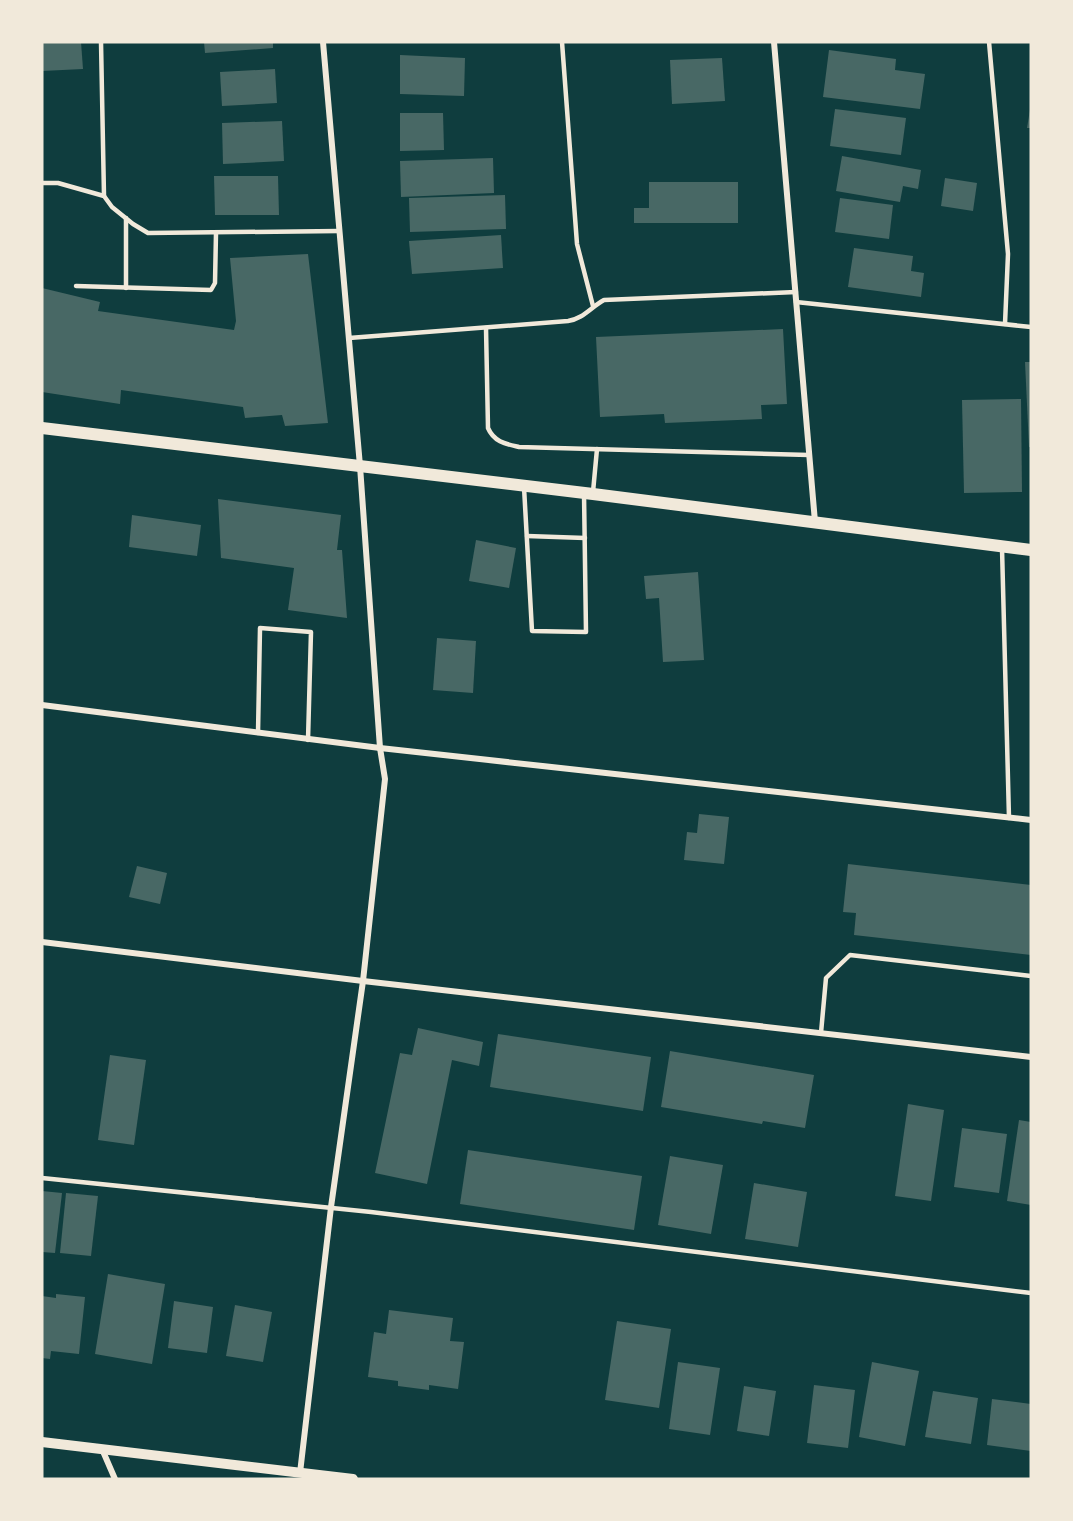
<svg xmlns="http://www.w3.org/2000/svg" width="1073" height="1521" font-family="'Source Sans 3',sans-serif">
<rect width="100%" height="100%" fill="#0f3d3e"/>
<g fill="#486865">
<path d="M42 42H81L83 69 42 71Z"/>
<path d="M204 42H273V48L205 53Z"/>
<path d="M829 50 896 59 895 70 925 74 920 109 823 97Z"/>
<path d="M400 55 465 58 464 96 400 94Z"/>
<path d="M722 58 725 101 672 104 670 60Z"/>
<path d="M275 69 277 103 222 106 220 72Z"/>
<path d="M835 109 906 118 901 155 830 146Z"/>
<path d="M1030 110H1031V128H1027Z"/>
<path d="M400 113H443L444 150 400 151Z"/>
<path d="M282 121 284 161 223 164 222 123Z"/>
<path d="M842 156 921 170 918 189 903 186 900 202 836 191Z"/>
<path d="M493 158 494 193 401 197 400 161Z"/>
<path d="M214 176H278L279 215H215Z"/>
<path d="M945 178 977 183 973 211 941 206Z"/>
<path d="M649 182H738V223H634V208H649Z"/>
<path d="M505 195 506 229 410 232 409 198Z"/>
<path d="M840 198 893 205 889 239 835 232Z"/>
<path d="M501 235 503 268 412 274 409 241Z"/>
<path d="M854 248 913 256 911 271 924 273 921 297 848 287Z"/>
<path d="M308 254 328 423 285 426 282 415 245 418 243 407 121 390 120 404 42 392V288L100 302 98 311 234 330 236 321 230 258Z"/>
<path d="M783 329 787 404 761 405 762 419 665 423 664 414 600 417 596 337Z"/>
<path d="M1025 362H1031V447H1029Z"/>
<path d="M1021 399 1022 492 964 493 962 400Z"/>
<path d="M218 499 341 515 337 550H342L347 618 288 610 294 568 221 558Z"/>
<path d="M132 515 201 525 197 556 129 547Z"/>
<path d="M476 540 516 548 509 588 469 581Z"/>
<path d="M698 572 704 660 663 662 659 598 646 599 644 576Z"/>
<path d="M437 638 476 641 473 693 433 690Z"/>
<path d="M699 814 729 817 724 864 684 860 687 832 697 833Z"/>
<path d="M848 864 1031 885V955L854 935 856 913 843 912Z"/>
<path d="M137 866 167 873 160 904 129 897Z"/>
<path d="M418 1028 483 1042 479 1066 452 1060 427 1184 375 1173 400 1053 412 1055Z"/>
<path d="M498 1034 651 1057 643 1111 490 1087Z"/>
<path d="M670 1051 814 1075 805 1128 763 1121 762 1124 661 1107Z"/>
<path d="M110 1055 146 1060 134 1145 98 1140Z"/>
<path d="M908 1104 944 1110 931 1201 895 1196Z"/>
<path d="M1019 1120 1031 1122V1205L1007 1201Z"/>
<path d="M962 1128 1007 1134 999 1193 954 1187Z"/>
<path d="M468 1150 642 1176 634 1230 460 1204Z"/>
<path d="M670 1156 723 1165 711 1234 658 1225Z"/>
<path d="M754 1183 807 1192 798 1247 745 1239Z"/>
<path d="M42 1191 62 1193 55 1253 42 1252Z"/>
<path d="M66 1193 98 1196 91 1256 60 1253Z"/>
<path d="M108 1274 165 1284 152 1364 95 1354Z"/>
<path d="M56 1294 85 1297 79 1354 51 1351 50 1359 42 1358V1296L56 1298Z"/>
<path d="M174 1301 213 1307 207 1353 168 1348Z"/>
<path d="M235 1305 272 1312 263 1362 226 1356Z"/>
<path d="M389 1310 453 1318 450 1341 464 1342 458 1389 429 1385V1390L398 1386V1381L368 1377 374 1332 386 1334Z"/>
<path d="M617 1321 671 1329 659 1408 605 1400Z"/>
<path d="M678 1362 720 1368 710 1435 669 1429Z"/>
<path d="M872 1362 919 1371 905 1446 859 1437Z"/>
<path d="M814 1385 855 1390 848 1448 807 1443Z"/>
<path d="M744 1386 776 1391 769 1436 737 1431Z"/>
<path d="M933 1391 978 1398 971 1444 925 1437Z"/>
<path d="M992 1399 1031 1404V1451L987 1445Z"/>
</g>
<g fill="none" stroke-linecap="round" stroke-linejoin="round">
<g stroke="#f1e9da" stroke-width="4.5">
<path d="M101 42 104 196"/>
<path d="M562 42 577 244 593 306"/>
<path d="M989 42 1008 254 1005 324"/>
<path d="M42 183H58L104 196 112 207 133 224 148 233 339 231"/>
<path d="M76 286 211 290 215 283 216 233"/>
<path d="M126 288V218"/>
<path d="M796 302 1031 327"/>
<path d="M486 328 488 428C494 442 506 444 519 447L809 455"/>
<path d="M349 338 568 321C583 319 591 307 604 300L796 292"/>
<path d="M524 487 532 631 586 632 584 493"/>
<path d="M593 492 597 449"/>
<path d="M527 536 585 538"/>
<path d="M1002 548 1009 818"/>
<path d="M258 733 260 628 311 632 308 740"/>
<path d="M821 1033 826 978 850 955 1031 976"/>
<path d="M42 1178 371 1212 1031 1293"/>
</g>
<g stroke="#f1e9da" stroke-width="6">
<path d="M774 42 815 522"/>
<path d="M42 705 380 748 1031 820"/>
<path d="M42 942 363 981 1031 1057"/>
<path d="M102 1449 115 1479"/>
<path d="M300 1473 331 1207 363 981 385 779 380 748 360 466 323 42"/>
</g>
<path stroke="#f1e9da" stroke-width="10" d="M42 1442 353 1479"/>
<path stroke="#f1e9da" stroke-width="12" d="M42 428 593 494 1031 550"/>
</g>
<rect width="1073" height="1521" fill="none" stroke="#f1e9da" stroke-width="87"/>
</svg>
